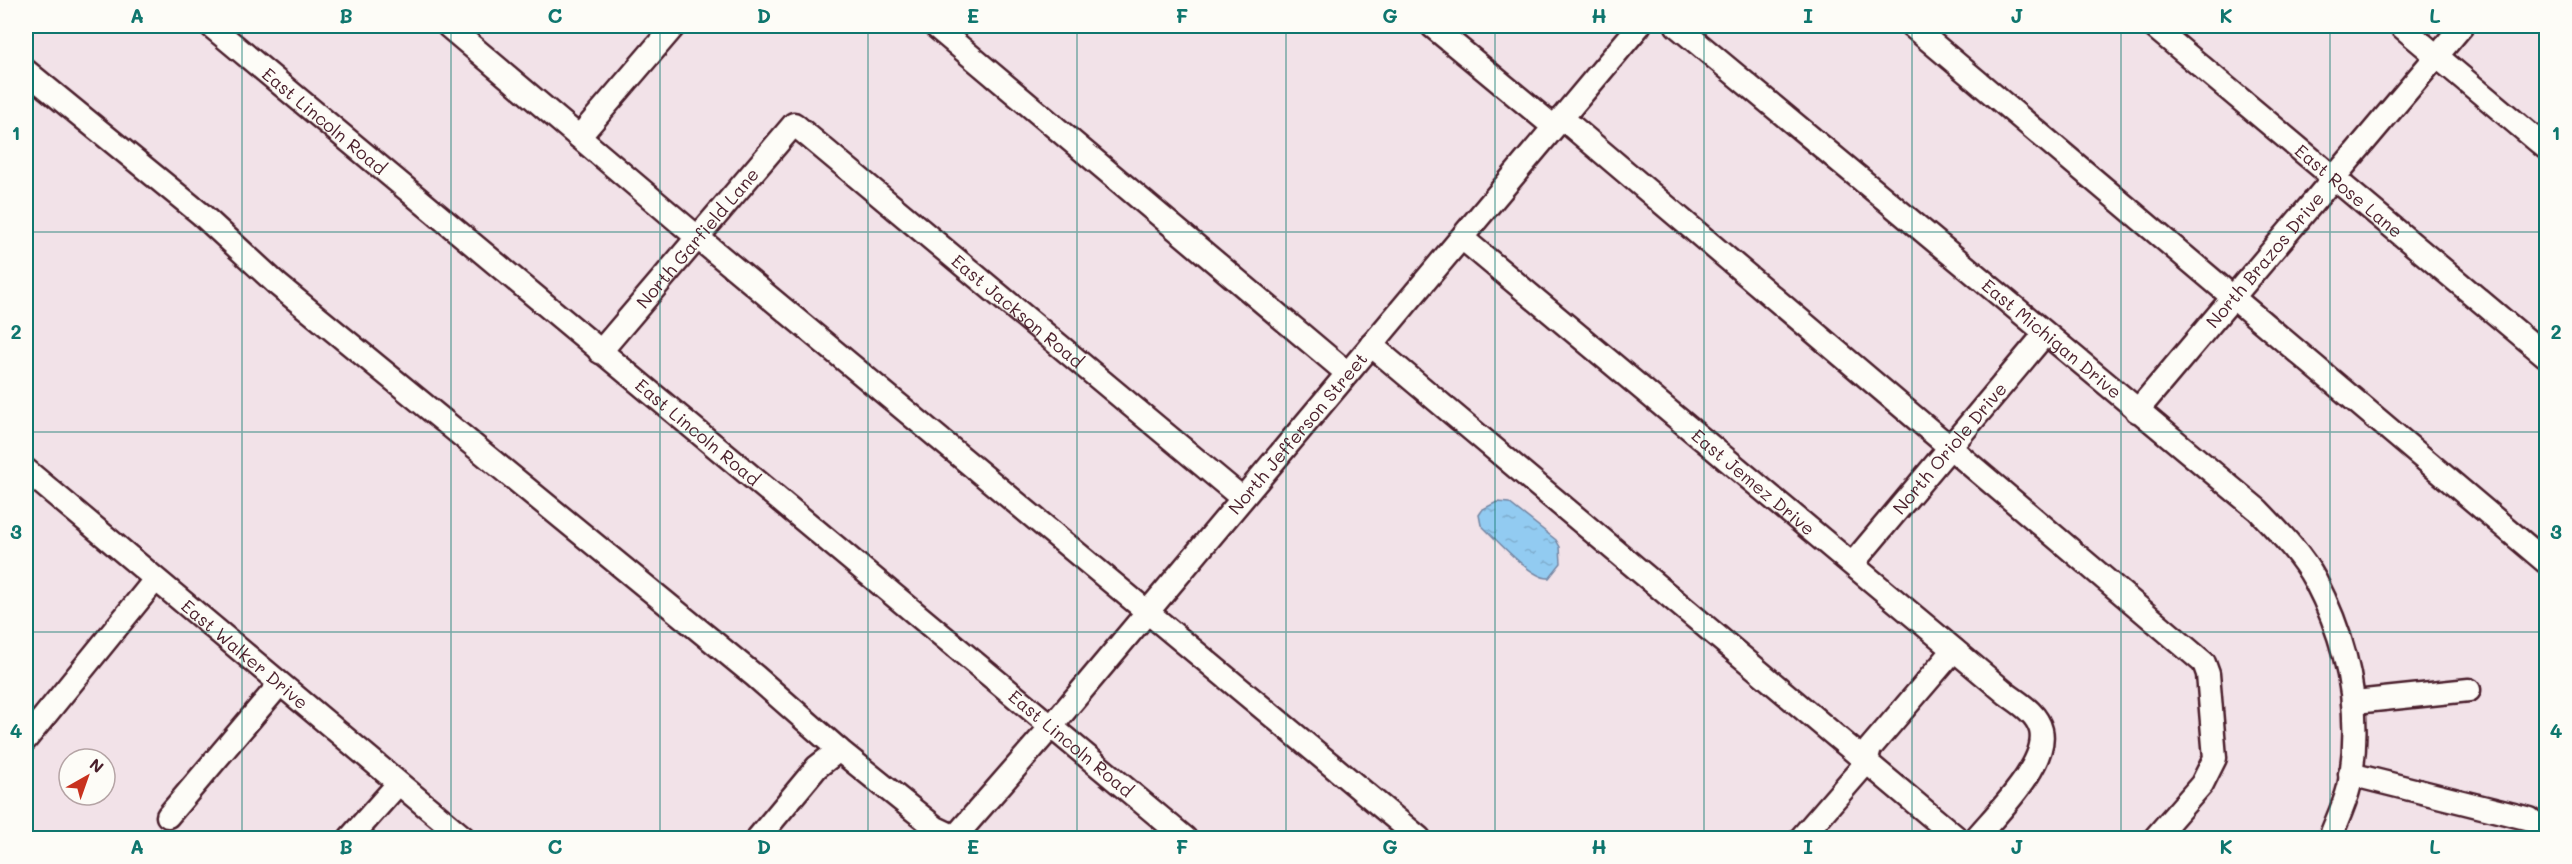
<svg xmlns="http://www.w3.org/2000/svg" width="2572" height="864" font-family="Mali,sans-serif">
<defs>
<pattern id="water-ripples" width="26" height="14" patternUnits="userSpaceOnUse" patternTransform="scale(1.5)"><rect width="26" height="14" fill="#92cbf1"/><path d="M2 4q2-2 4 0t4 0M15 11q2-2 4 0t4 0" fill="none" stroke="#7faecf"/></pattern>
</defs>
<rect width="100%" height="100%" fill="#f2e2e8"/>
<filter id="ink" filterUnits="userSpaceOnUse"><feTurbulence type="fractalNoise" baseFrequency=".0167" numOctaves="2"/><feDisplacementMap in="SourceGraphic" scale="12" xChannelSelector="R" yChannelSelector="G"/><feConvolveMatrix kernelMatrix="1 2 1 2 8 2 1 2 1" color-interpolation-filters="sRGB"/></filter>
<g filter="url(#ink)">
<path fill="url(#water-ripples)" stroke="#7586a2" stroke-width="1.5" d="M1497 502 1509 503 1556 540 1560 547 1561 563 1549 578C1531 579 1495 538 1481 525L1479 515 1483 509Z"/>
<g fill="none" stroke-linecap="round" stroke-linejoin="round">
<defs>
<g id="minor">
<path id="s1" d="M211 26 1185 838"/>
<path d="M448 26 697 237 1419 838"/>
<path d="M935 26 1347 373"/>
<path d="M1432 26 1554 127"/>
<path id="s2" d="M1677 26 2258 510C2278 531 2301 554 2315 580 2349 645 2363 715 2349 787 2345 804 2336 822 2330 838"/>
<path d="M1912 26 2546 562"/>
<path id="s3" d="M2153 26 2546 356"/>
<path d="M2401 26 2546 148"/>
<path d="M26 71 201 214 278 285 755 676 839 750 936 828 957 838"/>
<path d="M1562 118 2204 663 2208 674 2215 758 2202 784 2155 838"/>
<path d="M579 137 674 26"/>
<path id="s4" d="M1462 238 2007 694C2019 703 2037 713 2041 730 2049 763 1996 814 1976 838"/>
<path d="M1371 345 1957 838"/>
<path id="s5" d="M600 352 794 124 1242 498"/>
<path id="s6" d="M2137 411 2462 26"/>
<path id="s7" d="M26 470 464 838"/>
<path id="s8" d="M1853 563 2045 334"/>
<path d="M2355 702 2469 690"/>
<path d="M26 739 155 580"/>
<path d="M2350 774 2530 819 2545 832"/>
<path d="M168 816 279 685"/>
<path d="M350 838 398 784"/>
<path d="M758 838 817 767 839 750"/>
<path id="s9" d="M954 838 1051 727 1639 26"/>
<path d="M1801 838 1866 763 1870 748 1954 650"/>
</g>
</defs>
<use href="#minor" stroke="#4a1f2b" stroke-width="27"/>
<use href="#minor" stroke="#fdfcf7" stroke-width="22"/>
</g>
</g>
<path fill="none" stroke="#0f766e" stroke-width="1.5" stroke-opacity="0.55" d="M242 26V838M451 26V838M660 26V838M868 26V838M1077 26V838M1286 26V838M1495 26V838M1704 26V838M1912 26V838M2121 26V838M2330 26V838M26 232H2546M26 432H2546M26 632H2546"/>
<g text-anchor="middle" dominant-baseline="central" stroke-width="4.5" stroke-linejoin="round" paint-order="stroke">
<g font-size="18" fill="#4a1f2b" stroke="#fdfcf7">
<text stroke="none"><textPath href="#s1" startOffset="148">East Lincoln Road</textPath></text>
<text stroke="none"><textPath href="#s3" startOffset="256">East Rose Lane</textPath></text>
<text stroke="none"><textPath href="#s5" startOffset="150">North Garfield Lane</textPath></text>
<text stroke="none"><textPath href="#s6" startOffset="198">North Brazos Drive</textPath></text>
<text stroke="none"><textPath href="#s5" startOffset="591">East Jackson Road</textPath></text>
<text stroke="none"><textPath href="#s2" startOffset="488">East Michigan Drive</textPath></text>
<text stroke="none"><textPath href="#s1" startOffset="634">East Lincoln Road</textPath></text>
<text stroke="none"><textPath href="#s9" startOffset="531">North Jefferson Street</textPath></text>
<text stroke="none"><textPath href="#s8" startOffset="150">North Oriole Drive</textPath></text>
<text stroke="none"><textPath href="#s4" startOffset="380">East Jemez Drive</textPath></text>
<text stroke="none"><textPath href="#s7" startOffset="286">East Walker Drive</textPath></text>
<text stroke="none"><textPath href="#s1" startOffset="1120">East Lincoln Road</textPath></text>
</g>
</g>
<rect width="2572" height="864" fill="none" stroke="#fdfcf7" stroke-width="66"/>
<g transform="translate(87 777) rotate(40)"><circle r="28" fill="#fdfcf7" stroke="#b5a4a5" stroke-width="1.5"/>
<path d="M0-4.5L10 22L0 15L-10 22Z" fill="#c8321e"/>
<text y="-9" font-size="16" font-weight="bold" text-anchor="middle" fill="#4a1f2b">N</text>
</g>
<rect x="33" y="33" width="2506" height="798" fill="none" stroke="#0f766e" stroke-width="2"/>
<g font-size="20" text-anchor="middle" font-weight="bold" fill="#0f766e">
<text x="137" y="23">A</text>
<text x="346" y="23">B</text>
<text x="555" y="23">C</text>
<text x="764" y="23">D</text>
<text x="973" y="23">E</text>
<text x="1182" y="23">F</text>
<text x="1390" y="23">G</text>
<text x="1599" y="23">H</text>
<text x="1808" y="23">I</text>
<text x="2017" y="23">J</text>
<text x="2226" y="23">K</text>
<text x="2435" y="23">L</text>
<text x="16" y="140">1</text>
<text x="2556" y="140">1</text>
<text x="16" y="339">2</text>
<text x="2556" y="339">2</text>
<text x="16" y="539">3</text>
<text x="2556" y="539">3</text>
<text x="16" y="738">4</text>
<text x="2556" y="738">4</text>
<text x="137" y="854">A</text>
<text x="346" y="854">B</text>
<text x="555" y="854">C</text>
<text x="764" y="854">D</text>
<text x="973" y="854">E</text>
<text x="1182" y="854">F</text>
<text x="1390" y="854">G</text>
<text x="1599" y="854">H</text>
<text x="1808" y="854">I</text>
<text x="2017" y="854">J</text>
<text x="2226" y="854">K</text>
<text x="2435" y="854">L</text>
</g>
</svg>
